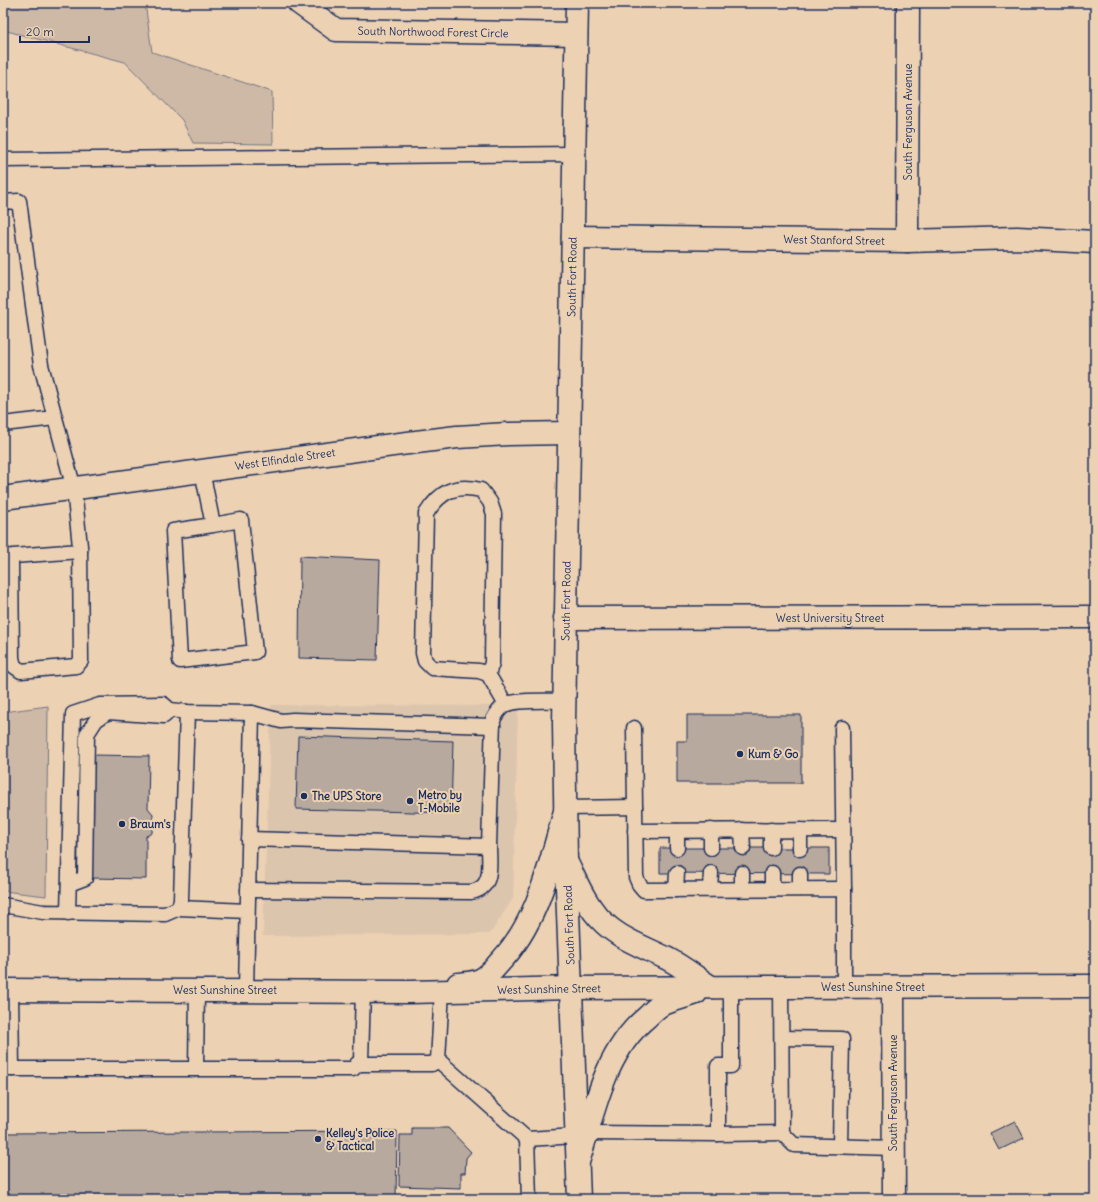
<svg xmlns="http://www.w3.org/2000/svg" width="1098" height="1202" font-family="Delius,sans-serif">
<rect width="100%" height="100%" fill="#ecd1b3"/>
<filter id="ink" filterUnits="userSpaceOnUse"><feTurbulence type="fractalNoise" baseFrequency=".025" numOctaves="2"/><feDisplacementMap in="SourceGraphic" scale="8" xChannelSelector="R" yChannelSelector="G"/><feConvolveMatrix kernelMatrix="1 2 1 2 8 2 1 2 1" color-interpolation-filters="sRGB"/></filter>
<g filter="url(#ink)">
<path fill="#dcc5ad" d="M271 705 518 706 513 898 490 934 263 936Z"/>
<g fill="#ceb9a7" stroke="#747482">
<path d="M3 3H145L152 52 272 92 273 144 193 143 182 120 125 62 3 30Z"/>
<path d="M48 706 46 896 3 891V712Z"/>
</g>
<g fill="#b8a99e" stroke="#1b2f5e">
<path d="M300 556 380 560 377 660 299 658Z"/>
<path d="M687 715H801V783H677V741H687Z"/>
<path d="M298 736 453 741 451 813 296 809Z"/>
<path d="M94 755 149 756 148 808 153 814 152 833 146 836V879L91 878Z"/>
<path d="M660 848H829V874L660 873Z"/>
<path d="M1015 1121 1024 1138 999 1150 990 1133Z"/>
<path d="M412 1128H448L471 1152 466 1158 465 1173H461V1188L399 1186 400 1135H412Z"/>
<path d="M397 1131 396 1199 276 1198V1199H3V1133Z"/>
</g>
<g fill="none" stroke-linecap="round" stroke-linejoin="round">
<defs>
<g id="service">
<path d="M3 160 574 154"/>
<path d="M3 202 19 201 41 365 74 489 80 546 81 661 76 666 21 671 14 666 12 658 11 558"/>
<path d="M3 424 55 418"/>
<path d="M202 471 213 525 173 531 180 661 255 652 241 520 213 525"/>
<path d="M3 557 8 556 11 558 13 556 80 551"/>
<path d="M488 674 492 663 494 514 490 502 481 490C455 484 440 491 426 514L423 653 425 661 432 668 479 671 488 674 506 705"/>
<path d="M634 728 635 807"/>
<path d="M842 728 844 889"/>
<path d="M566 808 635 807 636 877 639 884 644 890 844 889V987"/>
<path d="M711 830V848"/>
<path d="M742 830 743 848"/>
<path d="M771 830V848"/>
<path d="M800 830V849"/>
<path d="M635 831 843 830"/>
<path d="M249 839 489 846 493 720C496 714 499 709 505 705 516 699 550 701 565 701"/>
<path d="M677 848V831"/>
<path d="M772 873V889"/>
<path d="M69 884 85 878 87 734 96 720 108 712 164 716 170 710"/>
<path d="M710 889 711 873"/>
<path d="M742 889V873"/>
<path d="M800 889V874"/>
<path d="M248 890 471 892C494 888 489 865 489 846"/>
<path d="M676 890 677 873"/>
<path d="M3 905 43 912 165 914 179 908 181 899 187 712"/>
<path d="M179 908 247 911"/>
<path d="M68 913 73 714 100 705 163 704 170 710 187 712 252 713 281 721 293 720 493 726"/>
<path d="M781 987 782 1133 794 1145 894 1148"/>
<path d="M11 990 12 1069"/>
<path d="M246 990 252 713"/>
<path d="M782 1038 842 1039 840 1146"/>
<path d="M438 1060 527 1139 576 1136"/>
<path d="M357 1064H432L438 1060 442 991"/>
<path d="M3 1069H353L361 1061 363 991"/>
<path d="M196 1069 197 990"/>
<path d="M587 1133 718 1134V1066H731V987"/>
<path d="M718 1134 782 1133"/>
<path d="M527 1139 529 1199"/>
</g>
<g id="minor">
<path d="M299 3 336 30 576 34"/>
<path d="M573 237 907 241 1017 238 1095 242"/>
<path d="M907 241 908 3"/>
<path d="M3 498 400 444 457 437 508 434 569 433"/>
<path d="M565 618 1095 617"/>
<path d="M893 987 894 1199"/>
</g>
<path id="tertiary" d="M577 3 564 723 566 861 579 1199"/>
<g id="primary">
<path d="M566 861C577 883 586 906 604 923 622 940 646 948 668 959 683 967 697 978 711 987"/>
<path d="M458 984C465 983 473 983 480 980 487 977 495 968 500 962 540 920 550 861 566 808"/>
<path d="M3 990 409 992 571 988 781 987 1095 986"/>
<path d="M578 1162C594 1112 604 1052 647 1017 651 1013 656 1008 661 1005 672 1000 685 997 696 993"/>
</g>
</defs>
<use href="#service" stroke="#1b2f5e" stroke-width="17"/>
<use href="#minor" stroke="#1b2f5e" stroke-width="25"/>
<use href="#tertiary" stroke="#1b2f5e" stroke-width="25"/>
<use href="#primary" stroke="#1b2f5e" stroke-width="25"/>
<use href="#service" stroke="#ecd1b3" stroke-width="14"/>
<use href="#minor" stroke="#ecd1b3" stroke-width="22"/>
<use href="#tertiary" stroke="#ecd1b3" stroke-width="22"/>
<use href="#primary" stroke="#ecd1b3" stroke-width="22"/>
</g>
</g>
<g fill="#1b2f5e" stroke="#ecd1b3" stroke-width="1.5">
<circle cx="740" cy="754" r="4"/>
<circle cx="304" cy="796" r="4"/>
<circle cx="410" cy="801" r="4"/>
<circle cx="122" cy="824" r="4"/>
<circle cx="318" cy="1139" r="4"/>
</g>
<g text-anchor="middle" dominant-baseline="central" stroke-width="4" stroke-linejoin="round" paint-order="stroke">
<g font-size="11" fill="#1b2f5e" stroke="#ecd1b3">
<text transform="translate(433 32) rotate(1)">South Northwood Forest Circle</text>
<text transform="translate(908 122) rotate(-90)">South Ferguson Avenue</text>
<text transform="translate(834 240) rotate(1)">West Stanford Street</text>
<text transform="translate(572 277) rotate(-89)">South Fort Road</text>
<text transform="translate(285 459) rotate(-8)">West Elfindale Street</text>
<text transform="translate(566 601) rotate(-89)">South Fort Road</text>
<text x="830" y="618">West University Street</text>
<text transform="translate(569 925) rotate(-92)">South Fort Road</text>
<text x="873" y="987">West Sunshine Street</text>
<text transform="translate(549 989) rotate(-1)">West Sunshine Street</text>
<text x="225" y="990">West Sunshine Street</text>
<text transform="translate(893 1093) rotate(-90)">South Ferguson Avenue</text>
</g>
<g font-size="11" font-weight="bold" fill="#1b2f5e" stroke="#ecd1b3" text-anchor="start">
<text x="748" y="754">Kum &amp; Go</text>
<text x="418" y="795">Metro by<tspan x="418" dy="13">T-Mobile</tspan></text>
<text x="312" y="796">The UPS Store</text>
<text x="130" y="824">Braum's</text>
<text x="326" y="1133">Kelley's Police<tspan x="326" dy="13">&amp; Tactical</tspan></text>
</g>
</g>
<rect width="1098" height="1202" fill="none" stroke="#ecd1b3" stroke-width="16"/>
<rect x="8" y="8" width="1082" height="1186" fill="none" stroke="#1b2f5e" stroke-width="1.5" filter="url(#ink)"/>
<path d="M20 36v6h69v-6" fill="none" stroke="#1b2f5e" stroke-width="2"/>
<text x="26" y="36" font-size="12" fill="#1b2f5e" stroke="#ecd1b3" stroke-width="3" paint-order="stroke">20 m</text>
</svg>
